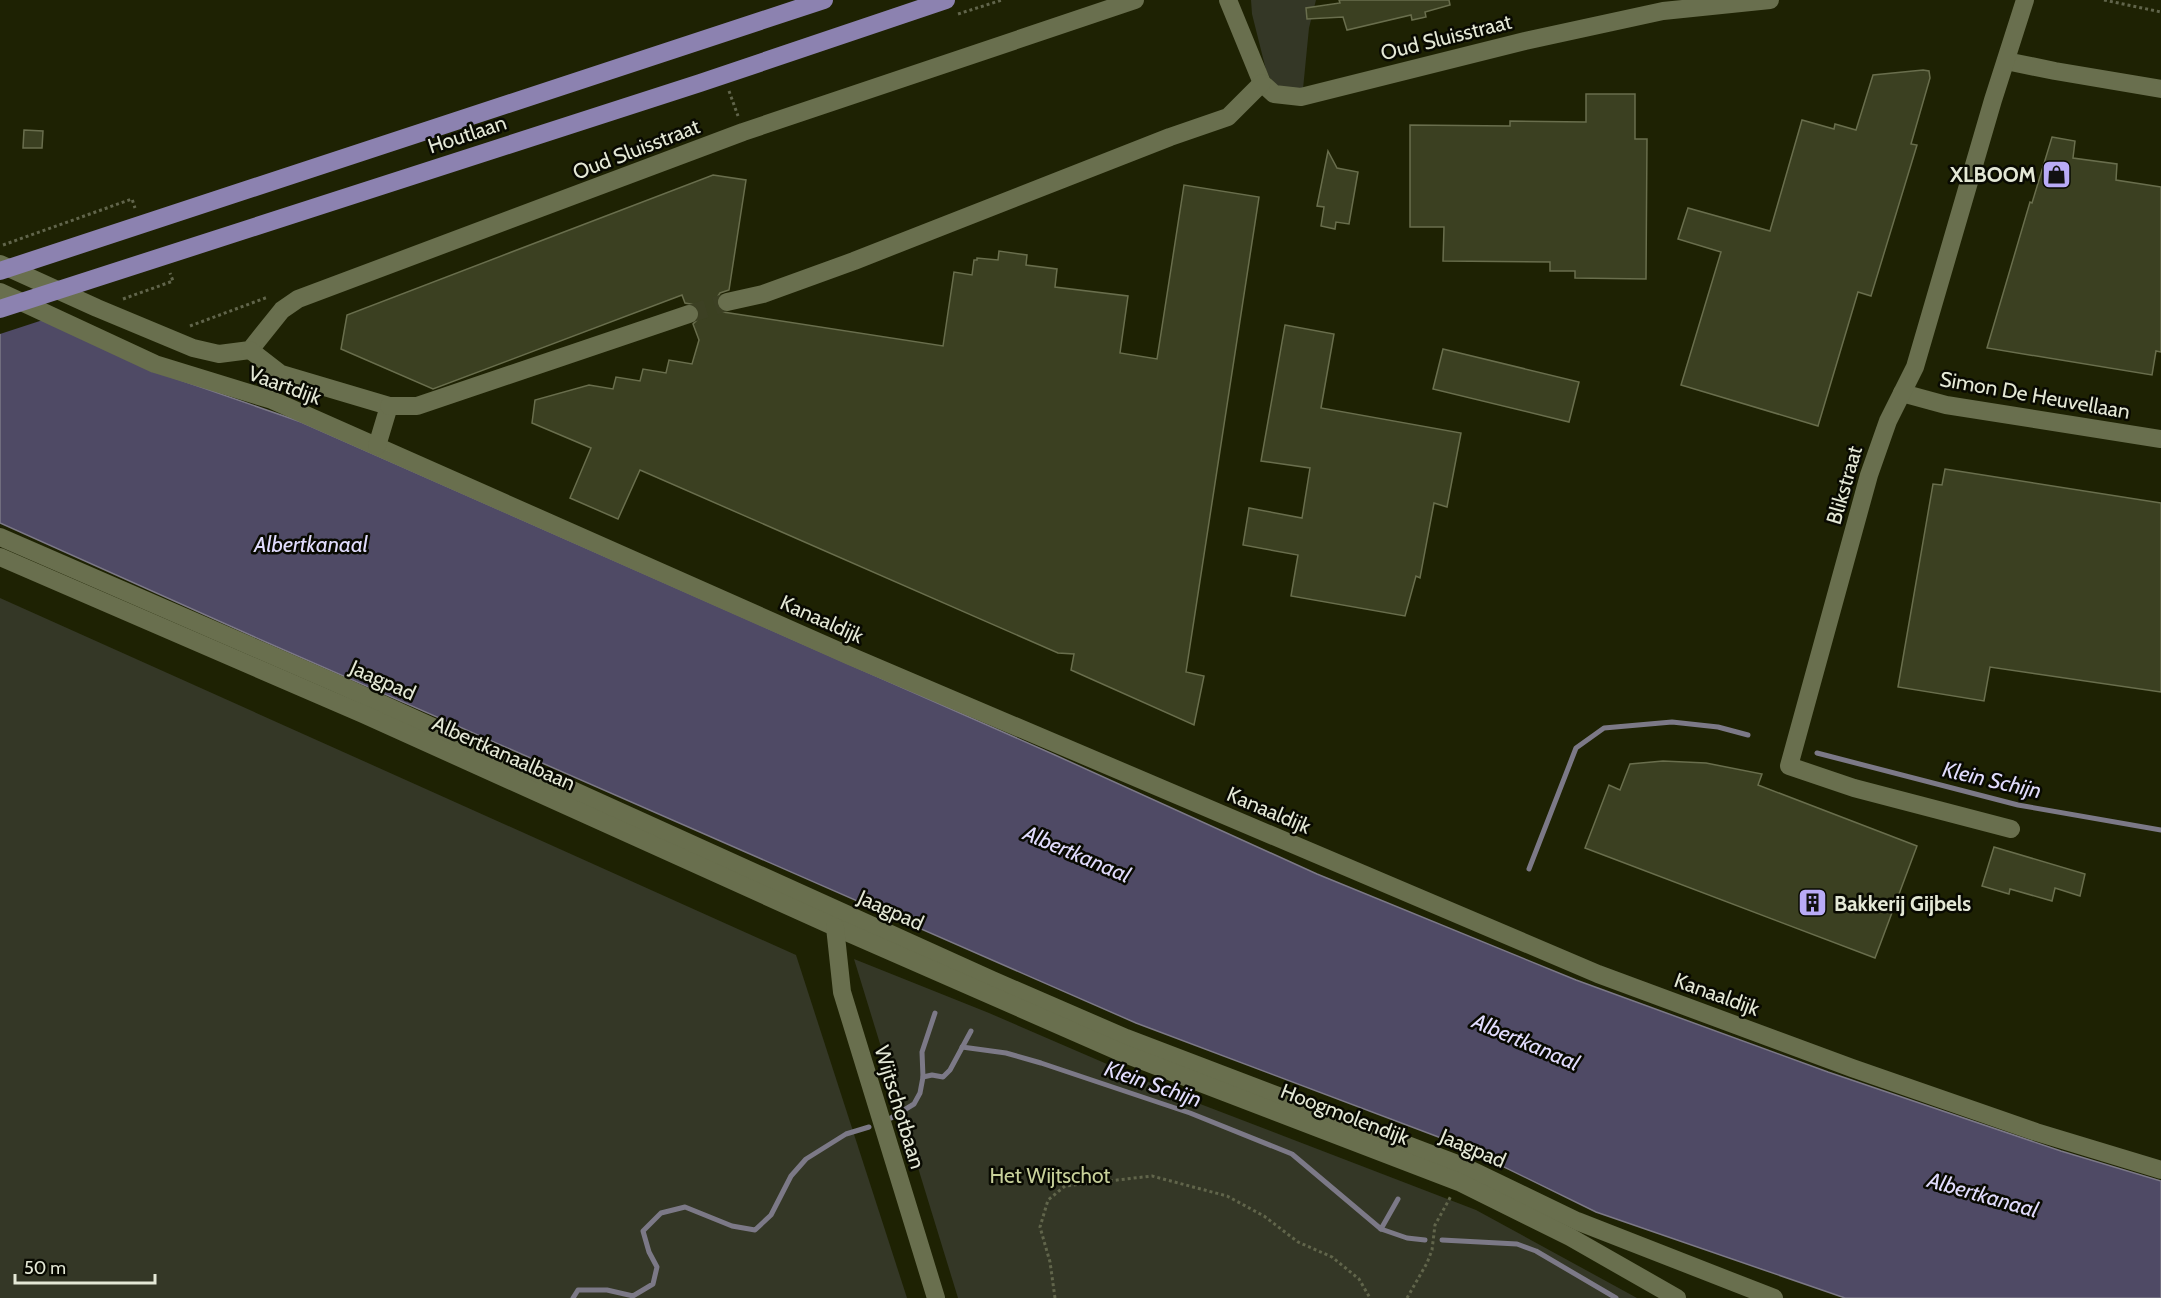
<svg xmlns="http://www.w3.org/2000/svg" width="2161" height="1298" font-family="Cabin,sans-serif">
<rect width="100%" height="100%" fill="#1e2203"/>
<g fill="#343726">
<path d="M1251 0H1316L1309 28 1303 89 1278 87 1270 78 1266 70 1252 14Z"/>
<path d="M0 598 796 955 907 1298H0Z"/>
<path d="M854 959 989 1013 1195 1102 1476 1210 1637 1298H958Z"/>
</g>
<path fill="#4f4a65" stroke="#7c7987" stroke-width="1.5" d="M0 300 169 376 301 422 1055 755 1317 874 1576 980 1828 1072 2061 1151 2161 1181V1298H1845L1596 1212 1457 1144 1136 1023 268 643 0 523Z"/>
<path fill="#1e2203" d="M0 297 49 318 0 334Z"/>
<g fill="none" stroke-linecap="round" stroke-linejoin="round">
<g stroke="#7c7987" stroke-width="5">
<path d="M1817 753 2018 805 2161 830"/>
<path d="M1529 869 1576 748 1604 728 1672 722 1718 727 1748 735"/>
<path d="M962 1047 1006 1053 1041 1063 1190 1113 1292 1154 1381 1229 1398 1199"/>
<path d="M923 1077 932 1075 943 1077 950 1070 971 1031"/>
<path d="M891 1118 914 1104 920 1093 923 1077 922 1052 935 1013"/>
<path d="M1381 1229 1407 1238 1425 1240"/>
<path d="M1442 1240 1517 1244 1536 1251 1616 1298"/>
<path d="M573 1298 578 1290H607L633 1296 653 1284 657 1267 649 1252 643 1231 661 1213 685 1207 732 1226 755 1230 771 1215 791 1176 806 1159 846 1134 869 1127"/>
</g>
</g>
<g fill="#3b4021" stroke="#696e4d" stroke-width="1.5">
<path d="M1339 0H1449L1450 5 1425 12 1426 17 1412 20 1411 15 1347 30 1343 17 1307 19 1306 8 1340 3Z"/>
<path d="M1923 70 1929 71 1930 78 1911 144 1917 145 1871 296 1858 292 1818 426 1681 385 1721 252 1678 239 1688 208 1770 231 1802 120 1834 129 1835 124 1856 130 1873 75Z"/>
<path d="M1586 94H1635V139H1647L1646 279 1575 278V271H1550V262L1443 261 1444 227H1410V125L1510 126V121L1586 122Z"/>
<path d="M24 130 43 131 42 148H23Z"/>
<path d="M2052 137 2075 141 2073 158 2117 164 2116 180 2161 187V352L2156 351 2152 375 1987 348 2030 202 2032 203Z"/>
<path d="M1328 151 1337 168 1358 172 1349 224 1336 222 1335 229 1321 226 1324 207 1317 206Z"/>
<path d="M713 175 746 180 729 290 720 293 716 299 718 309 723 312 943 346 954 272 972 275 974 260H977V258L998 260 999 251 1027 255 1026 265 1057 269 1055 287 1128 296 1120 353 1157 359 1184 185 1259 197 1186 672 1204 676 1194 725 1071 670 1074 654 1058 653 640 470 618 519 570 498 591 448 532 423 535 400 589 385 613 389 616 377 640 381 643 369 666 373 669 360 692 364 699 340 693 324 700 317V311L696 305 685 303 682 295 433 389 341 349 347 315Z"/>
<path d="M1285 325 1334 334 1321 408 1461 433 1447 507 1434 503 1420 578 1416 576 1405 616 1291 596 1298 555 1243 545 1249 508 1302 518 1310 468 1261 461Z"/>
<path d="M1443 349 1579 382 1569 422 1433 389Z"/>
<path d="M1945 469 2161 503V692L1990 667 1984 701 1898 687 1933 484 1942 485Z"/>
<path d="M1663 761 1706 763 1762 774 1758 785 1917 846 1875 958 1585 848 1609 785 1620 790 1630 764Z"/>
<path d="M1994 847 2085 874 2080 896 2055 888 2052 901 2010 889 2009 894 1982 886Z"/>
</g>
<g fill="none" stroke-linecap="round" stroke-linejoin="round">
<path stroke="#3c4023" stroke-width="18" stroke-dasharray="18 9" stroke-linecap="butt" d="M689 314 727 302"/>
<g stroke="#61654b" stroke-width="3" stroke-dasharray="3 3" stroke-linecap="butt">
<path d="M2104 0 2161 12"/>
<path d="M958 14 1002 0"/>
<path d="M729 91 738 116"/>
<path d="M3 245 132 199 135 208"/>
<path d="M123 299 173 281 170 273"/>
<path d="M190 326 268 297"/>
<path d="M1055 1298 1050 1262 1040 1227 1048 1200 1065 1186 1152 1176 1227 1196 1264 1216 1298 1242 1332 1257 1359 1279 1370 1298"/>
<path d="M1407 1298 1427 1263 1432 1250 1435 1225 1451 1196"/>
</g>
<g stroke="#696f4e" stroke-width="18">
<path d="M1228 0 1262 83 1274 94 1301 97 1525 41 1663 11 1770 0"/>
<path d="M2006 61 2055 71 2161 89"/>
<path d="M0 264 97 308 193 348 219 354 250 350 282 310 298 299 743 132 1135 0"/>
<path d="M0 292 155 364 272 400 850 656 1598 974 1852 1068 2036 1132 2161 1170"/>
<path d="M727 302 763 294 854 261 1170 137 1228 117 1262 83"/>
<path d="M250 350 281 374 389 406 377 446"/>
<path d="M1902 393 1946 405 2161 439"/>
<path d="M389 406H417L689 314"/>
<path d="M0 537 338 684 992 980 1126 1038 1465 1167 1577 1221 1774 1298"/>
<path d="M0 557 363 714 835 927 1120 1052 1459 1182 1570 1237 1677 1298"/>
<path d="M2011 829 1854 788 1789 766 1869 475 1888 421 1915 367 1993 100 2025 0"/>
<path d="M835 927 842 992 936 1298"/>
</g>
<g stroke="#8c82b0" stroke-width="18">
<path d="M0 271 824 0"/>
<path d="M0 309 700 83 946 0"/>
</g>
</g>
<defs>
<symbol id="shop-square" viewBox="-11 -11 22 22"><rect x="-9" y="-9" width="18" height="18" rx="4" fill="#b9abf7" stroke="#090a02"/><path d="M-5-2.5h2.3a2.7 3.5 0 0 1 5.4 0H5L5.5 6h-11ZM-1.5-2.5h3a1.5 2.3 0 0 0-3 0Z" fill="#111"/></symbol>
<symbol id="building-square" viewBox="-11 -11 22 22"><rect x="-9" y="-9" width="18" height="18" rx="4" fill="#b9abf7" stroke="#090a02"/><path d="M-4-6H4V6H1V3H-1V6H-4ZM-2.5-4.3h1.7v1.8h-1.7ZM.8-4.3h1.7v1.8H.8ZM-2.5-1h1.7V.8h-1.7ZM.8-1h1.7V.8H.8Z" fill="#111"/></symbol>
</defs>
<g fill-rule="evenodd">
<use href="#shop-square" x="2040" y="158" width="33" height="33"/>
<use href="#building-square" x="1796" y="886" width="33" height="33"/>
</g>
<g text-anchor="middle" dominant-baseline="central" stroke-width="5" stroke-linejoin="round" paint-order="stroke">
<g font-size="21" fill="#e4e8d6" stroke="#090a02">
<text transform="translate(1446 37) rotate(-14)">Oud Sluisstraat</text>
<text transform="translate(467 134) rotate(-18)">Houtlaan</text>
<text transform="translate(636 149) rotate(-21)">Oud Sluisstraat</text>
<text transform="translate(285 385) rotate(20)">Vaartdijk</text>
<text transform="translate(2035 395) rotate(10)">Simon De Heuvellaan</text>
<text transform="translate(1844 485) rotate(-74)">Blikstraat</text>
<text transform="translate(822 619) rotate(24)">Kanaaldijk</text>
<text transform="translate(383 680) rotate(24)">Jaagpad</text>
<text transform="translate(504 753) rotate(24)">Albertkanaalbaan</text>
<text transform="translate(1269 810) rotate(23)">Kanaaldijk</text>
<text transform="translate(891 910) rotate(24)">Jaagpad</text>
<text transform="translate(1717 994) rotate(20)">Kanaaldijk</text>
<text transform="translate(900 1107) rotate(73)">Wijtschotbaan</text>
<text transform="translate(1345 1114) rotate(21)">Hoogmolendijk</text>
<text transform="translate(1473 1148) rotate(23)">Jaagpad</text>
</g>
<g font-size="21" font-weight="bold" fill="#e4e8d6" stroke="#090a02" text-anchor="end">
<text x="2036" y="174">XLBOOM</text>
<text x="1834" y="903" text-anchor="start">Bakkerij Gijbels</text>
</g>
<g font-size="21" fill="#c8d19a" stroke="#090a02">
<text x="1050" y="1175">Het Wijtschot</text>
</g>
<g font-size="22" font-style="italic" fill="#e1dcfd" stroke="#090a02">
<text x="311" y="544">Albertkanaal</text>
<text transform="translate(1992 780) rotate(13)">Klein Schijn</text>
<text transform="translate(1077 854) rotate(23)">Albertkanaal</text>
<text transform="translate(1526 1042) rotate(23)">Albertkanaal</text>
<text transform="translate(1153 1084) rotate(19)">Klein Schijn</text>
<text transform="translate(1983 1195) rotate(16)">Albertkanaal</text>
</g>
</g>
<path d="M15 1274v9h140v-9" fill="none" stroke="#e4e8d6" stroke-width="3"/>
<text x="24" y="1274" font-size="18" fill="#e4e8d6" stroke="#090a02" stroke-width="4.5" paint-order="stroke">50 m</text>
</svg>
